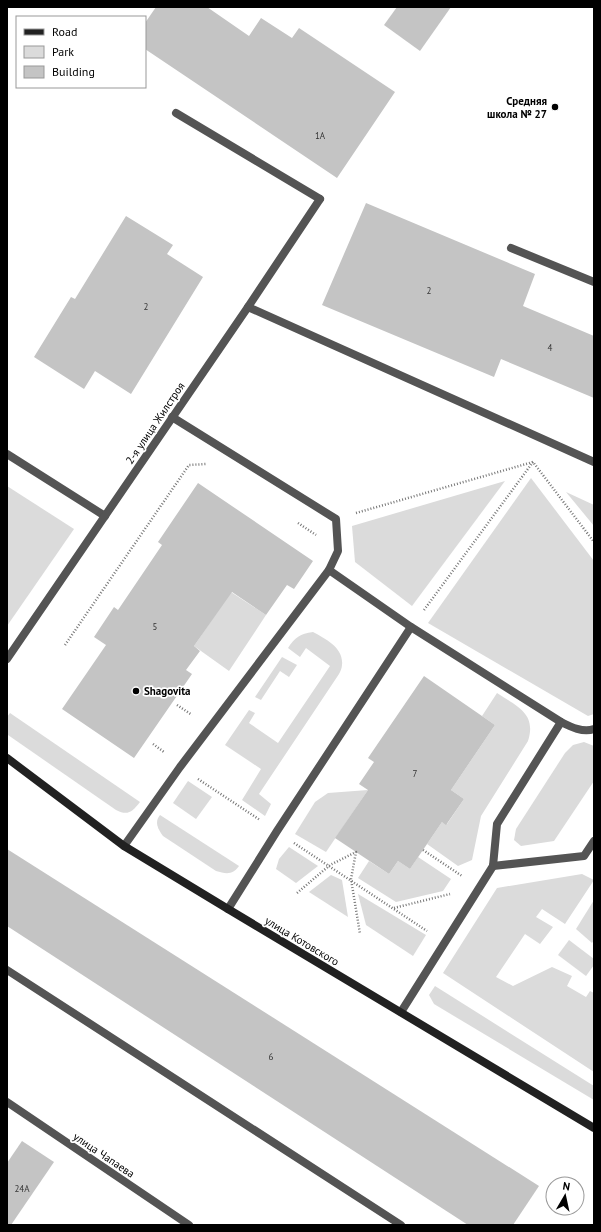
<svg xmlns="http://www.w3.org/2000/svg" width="601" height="1232" font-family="'PT Sans',sans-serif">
<rect width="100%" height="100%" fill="#fff"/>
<g fill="#dbdbdb">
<path d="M531 478 594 561V714L588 716 428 623Z"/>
<path d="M505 481 412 606 355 562 352 526Z"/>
<path d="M7 486 74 529 7 626Z"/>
<path d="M566 492 594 505V526Z"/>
<path d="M231 592 266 615 229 671 194 646Z"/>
<path d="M313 632C326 639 344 648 342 665 342 668 340 672 339 674L259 794 271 804 265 816 242 800 261 769 225 745 249 710 255 713 249 723 278 743 330 666 306 648 300 657 288 648C295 637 300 634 313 632Z"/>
<path d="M282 657 297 665 289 677 280 671 261 700 255 697Z"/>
<path d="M497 693C516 706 537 713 528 741L481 816 472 860 458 866 427 844 442 822 447 824 464 799 451 790 495 725 482 716Z"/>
<path d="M10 713 140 802C132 812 128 816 116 810L8 735 7 717Z"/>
<path d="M584 742 594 746V781L554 841 521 846 514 840 516 829 565 753 573 745Z"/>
<path d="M188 781 212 797 196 819 173 803Z"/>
<path d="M368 790 326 852 295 834 315 802 328 793Z"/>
<path d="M160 815 239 866C233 875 226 874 216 871L163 836C158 829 154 822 160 815Z"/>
<path d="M289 847 318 866 296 883 276 869 279 859Z"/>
<path d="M418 857 451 879 443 891 396 902 358 878 369 861 389 874 398 861 410 869Z"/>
<path d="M582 874 594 880 565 924 542 909 536 917 553 927 540 944 525 934 496 977 513 986 552 967 572 976 567 986 586 997 590 991 594 993V1072L443 973 497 888Z"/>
<path d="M331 875 342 880 348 917 309 892Z"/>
<path d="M358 894 426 935 413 956 366 925Z"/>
<path d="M594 900V940L592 943 576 929Z"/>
<path d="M569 940 594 959V965L586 976 558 955Z"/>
<path d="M435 986 594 1086V1100L434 1004 429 995Z"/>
</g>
<g fill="#c4c4c4">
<path d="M156 7H207L249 36 261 18 292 38 299 28 395 92 337 178 145 49V23Z"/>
<path d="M397 7H451L420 51 384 25Z"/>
<path d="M366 203 535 274 523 306 594 336V398L501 359 494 377 322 305Z"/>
<path d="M126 216 173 245 167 254 203 277 131 394 95 371 84 389 34 357 71 297 75 299Z"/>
<path d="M198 483 313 561 294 589 287 585 266 615 232 592 194 646 200 651 186 670 192 674 134 758 62 709 106 645 94 637 114 607 118 610 162 545 158 542Z"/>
<path d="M424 676 495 725 451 790 464 799 446 825 442 822 410 869 398 861 389 874 335 838 368 790 359 784 374 762 368 758Z"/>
<path d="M7 849 539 1186 513 1225H468L7 926Z"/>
<path d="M22 1141 54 1162 11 1225H7V1163Z"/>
</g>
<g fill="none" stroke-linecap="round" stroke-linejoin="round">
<g stroke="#767676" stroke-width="2.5" stroke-dasharray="1 2" stroke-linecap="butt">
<path d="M356 513 533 462 594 542"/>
<path d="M298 523 316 535"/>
<path d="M424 610 533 462"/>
<path d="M65 645 189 465 206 464"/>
<path d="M177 705 192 715"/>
<path d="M153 744 164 752"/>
<path d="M198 779 260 820"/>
<path d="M294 843 427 931"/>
<path d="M423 850 462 876"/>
<path d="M297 893 330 865 356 852 351 879 360 934"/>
<path d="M394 908 450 894"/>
</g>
<g stroke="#545454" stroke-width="8">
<path d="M176 113 320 199"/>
<path d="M511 248 594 282"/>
<path d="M172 417 336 519 338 551 329 570 411 627 561 722C571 727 583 733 594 729"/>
<path d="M7 454 105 516"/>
<path d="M124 846 180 767 329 570"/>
<path d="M493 866 584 856 594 841"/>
<path d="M228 909 277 831 411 627"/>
<path d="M7 970 401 1225"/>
<path d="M401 1012 493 866 497 824 561 722"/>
<path d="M7 1102 189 1225"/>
</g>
<g stroke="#545454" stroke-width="8">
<path d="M248 307 594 462"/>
<path d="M7 659 248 307 320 199"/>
</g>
<path stroke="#212121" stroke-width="8" d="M7 758 124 846 228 909 594 1128"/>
</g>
<g fill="#000" stroke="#fff" stroke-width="1.5">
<circle cx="555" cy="107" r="4"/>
<circle cx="136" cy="691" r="4"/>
</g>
<g text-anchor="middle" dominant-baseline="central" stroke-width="3.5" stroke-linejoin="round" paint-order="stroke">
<g font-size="9" fill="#313131">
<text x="320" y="135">1А</text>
<text x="429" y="290">2</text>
<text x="146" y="306">2</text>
<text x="550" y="347">4</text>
<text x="155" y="626">5</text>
<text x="415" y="773">7</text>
<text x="271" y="1056">6</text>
<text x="22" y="1188">24А</text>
</g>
<g font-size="11" font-weight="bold" fill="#000" stroke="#fff" text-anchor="end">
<text x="547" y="101">Средняя<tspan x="547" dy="13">школа № 27</tspan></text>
<text x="144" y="691" text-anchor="start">Shagovita</text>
</g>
<g font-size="11" fill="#000" stroke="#fff">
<text transform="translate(155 423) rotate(-56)">2-я улица Жилстроя</text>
<text transform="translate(302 941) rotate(31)">улица Котовского</text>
<text transform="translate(104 1155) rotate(34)">улица Чапаева</text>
</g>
</g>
<rect width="601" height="1232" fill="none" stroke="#000000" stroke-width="16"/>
<rect x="16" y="16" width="130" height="72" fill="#ffffff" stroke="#999999"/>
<rect x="24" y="29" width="20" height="6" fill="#212121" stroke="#999999"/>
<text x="52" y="36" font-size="12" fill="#000000">Road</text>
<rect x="24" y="46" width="20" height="12" fill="#dbdbdb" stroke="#999999"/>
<text x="52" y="56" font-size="12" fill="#000000">Park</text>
<rect x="24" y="66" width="20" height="12" fill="#c4c4c4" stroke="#999999"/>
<text x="52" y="76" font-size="12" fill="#000000">Building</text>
<g transform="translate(565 1196) rotate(9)"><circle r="19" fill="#ffffff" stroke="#999999"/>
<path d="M0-3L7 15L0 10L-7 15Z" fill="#000000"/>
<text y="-6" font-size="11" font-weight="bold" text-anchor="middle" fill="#000000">N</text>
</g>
</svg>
